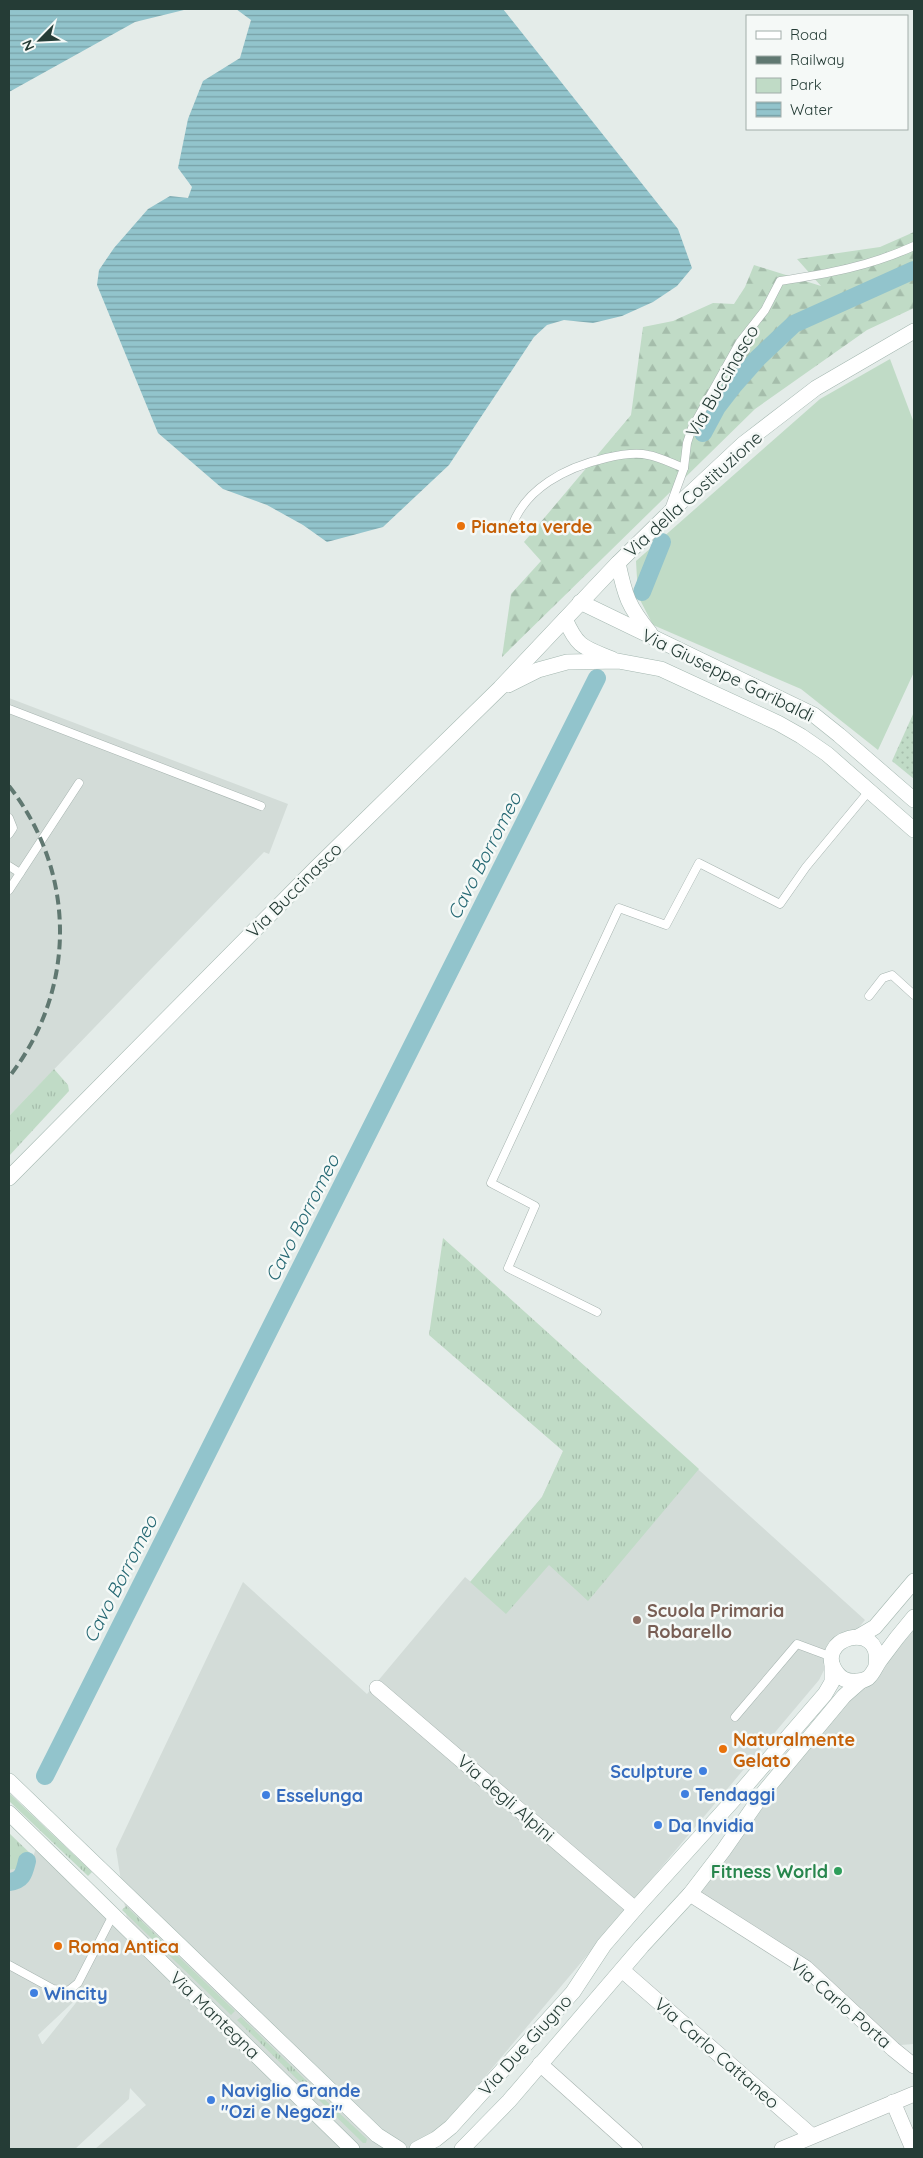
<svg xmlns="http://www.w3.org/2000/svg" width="923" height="2158" font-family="Quicksand,sans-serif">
<defs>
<pattern id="grass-tufts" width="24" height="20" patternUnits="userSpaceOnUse" patternTransform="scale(1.25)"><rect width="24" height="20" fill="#c0dbc6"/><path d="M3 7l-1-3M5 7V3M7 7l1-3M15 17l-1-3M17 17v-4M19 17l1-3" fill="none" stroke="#a5bdab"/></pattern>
<pattern id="forest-firs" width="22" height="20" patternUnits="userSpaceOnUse" patternTransform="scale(1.25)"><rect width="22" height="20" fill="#c0dbc6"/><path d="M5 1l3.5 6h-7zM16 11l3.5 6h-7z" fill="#a5bdab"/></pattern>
<pattern id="garden-dots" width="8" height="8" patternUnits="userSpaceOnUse" patternTransform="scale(1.25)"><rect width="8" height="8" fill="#c0dbc6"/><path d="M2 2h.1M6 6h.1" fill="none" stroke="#a5bdab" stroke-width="1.8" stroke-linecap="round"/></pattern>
<pattern id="water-rules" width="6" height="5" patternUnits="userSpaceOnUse" patternTransform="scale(1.25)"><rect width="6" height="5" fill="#92c4cc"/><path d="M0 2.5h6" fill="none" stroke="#77a0a6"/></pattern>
</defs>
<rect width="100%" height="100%" fill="#e4ece9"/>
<g fill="#d3dcd8" fill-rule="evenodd">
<path d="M9 698 288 804 269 854 264 852 9 1116Z"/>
<path d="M597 1378 865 1620 825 1668 819 1680 424 2149H95L146 2105 130 2088 129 2099 75 2149H9V1870L30 1867 39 1838 128 1926 116 1849 243 1582 367 1694 465 1577 471 1582 542 1497ZM87 1989 43 2044H42L38 2035Z"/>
<path d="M914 1622V2044L900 2045 694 1893 754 1810Z"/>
</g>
<g fill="url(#grass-tufts)">
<path d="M54 1069 68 1085 69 1091 9 1156V1116Z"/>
<path d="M443 1238 699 1469 588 1601 549 1565 506 1614 470 1582 542 1497 563 1451 429 1335Z"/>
<path d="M9 1793 92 1872 88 1876 9 1801Z"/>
<path d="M9 1833 34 1857 30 1867 9 1870Z"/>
<path d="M126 1906 235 2011 231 2015 122 1910Z"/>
<path d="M241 2017 317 2091 313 2095 237 2020Z"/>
<path d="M322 2097 367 2139 366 2143H363L319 2100Z"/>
</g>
<path fill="url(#forest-firs)" d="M914 232V308L867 330 755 409 502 657 511 594 541 561 524 542 631 415 643 327 673 321 713 303 734 304 745 287 754 265 821 286 797 259 880 247Z"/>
<path fill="#c0dbc6" d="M890 359 914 423V672L878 750 801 689 653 625 638 596 636 561 820 399Z"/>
<path fill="url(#garden-dots)" d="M914 712V779L892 761Z"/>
<g fill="url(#water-rules)">
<path d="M9 9H188L135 22 9 92Z"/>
<path d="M236 9H503L678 229 692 268 677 286 653 302 622 316 593 323 564 320 547 325 534 337 449 465 383 527 327 542 303 525 267 505 223 489 158 433 97 285 99 270 114 248 148 209 170 196 188 198 192 187 178 168 188 119 203 81 240 58 251 20Z"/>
</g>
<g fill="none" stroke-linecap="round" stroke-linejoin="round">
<g stroke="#92c4cc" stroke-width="18">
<path d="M703 433 717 407 734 385 758 358 794 324 914 270"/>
<path d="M642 592 662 542"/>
<path d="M45 1776 597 678"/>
<path d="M9 1882C23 1880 24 1873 27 1861"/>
</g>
<defs>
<g id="lane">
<path d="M669 509 684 468 687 443 692 428 740 342 765 310 780 281C826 274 871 266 914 246"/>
<path d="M511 529C524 488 567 467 606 458 619 455 635 452 648 455 660 457 673 464 684 468"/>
<path d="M9 709 261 806"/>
<path d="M9 818 13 828 9 834"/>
<path d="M9 866 20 873"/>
<path d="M9 890 79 783"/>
<path d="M869 996 883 978 892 975 914 995"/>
<path d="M597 1312 508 1268 535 1206 491 1183 619 908 666 925 699 863 780 904 806 867 869 791"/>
<path d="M735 1717 797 1644 832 1657"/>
<path d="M9 1965 53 1989 68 1991 78 1983 113 1915"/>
</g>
<g id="street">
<path d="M377 1688 635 1909"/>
<path d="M690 1894 806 1968 893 2049 914 2066"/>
<path d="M622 1970 812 2136"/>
<path d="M540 2064 635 2149"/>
<path d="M893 2102 913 2149"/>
<path d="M782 2149 914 2094"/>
</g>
<g id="secondary">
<path d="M618 563C625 596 628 606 650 633"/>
<path d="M580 602 814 715 839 735 914 800"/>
<path d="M565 619C578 648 583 647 612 659"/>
<path d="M508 685 538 670 567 662 618 661 661 669 778 723 801 736 827 754 914 830"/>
<path d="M9 1178 316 868 500 688 618 563 667 515 743 444 816 388 914 331"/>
<path d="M858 1637 875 1627 914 1581"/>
<path d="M876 1665C883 1617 811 1639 837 1673 842 1680 849 1682 857 1681 861 1681 865 1680 868 1678 874 1673 876 1665 881 1659 891 1645 902 1631 914 1617"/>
<path d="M9 1781 377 2135 399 2149"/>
<path d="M9 1813 352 2149"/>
<path d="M417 2149 436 2139 451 2127 573 1992 604 1945 635 1909 737 1796 825 1694 832 1682V1664"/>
<path d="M462 2149 509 2101 642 1946 690 1894 723 1851 764 1792 844 1696 861 1681"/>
</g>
</defs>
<use href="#lane" stroke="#a7b4b0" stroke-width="9"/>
<use href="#street" stroke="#a7b4b0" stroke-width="16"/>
<use href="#secondary" stroke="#a4b7b0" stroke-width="16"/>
<use href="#lane" stroke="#fff" stroke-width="8"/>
<use href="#street" stroke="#fff" stroke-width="15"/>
<use href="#secondary" stroke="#fff" stroke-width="15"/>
<path stroke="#607871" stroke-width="4" stroke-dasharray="10 5" stroke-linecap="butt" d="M9 786C77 873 77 990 9 1077"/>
</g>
<g fill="#e8710a" stroke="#f5f9f7" stroke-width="2">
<circle cx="461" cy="526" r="5"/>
<circle cx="723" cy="1749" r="5"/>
<circle cx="58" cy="1946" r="5"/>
</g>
<circle fill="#8d6e63" stroke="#f5f9f7" stroke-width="2" cx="637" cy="1620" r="5"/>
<g fill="#3f7fe0" stroke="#f5f9f7" stroke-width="2">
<circle cx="703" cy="1771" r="5"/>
<circle cx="685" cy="1794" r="5"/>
<circle cx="266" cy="1795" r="5"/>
<circle cx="658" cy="1825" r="5"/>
<circle cx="34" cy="1993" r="5"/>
<circle cx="211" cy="2100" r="5"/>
</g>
<circle fill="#2e9e5b" stroke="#f5f9f7" stroke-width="2" cx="838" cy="1871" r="5"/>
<g text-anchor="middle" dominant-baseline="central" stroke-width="5" stroke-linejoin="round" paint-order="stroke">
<g font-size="18" fill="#253c36" stroke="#f5f9f7">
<text transform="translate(722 381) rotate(-60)">Via Buccinasco</text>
<text transform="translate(693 494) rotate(-42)">Via della Costituzione</text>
<text transform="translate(728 675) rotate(26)">Via Giuseppe Garibaldi</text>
<text transform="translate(294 890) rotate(-45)">Via Buccinasco</text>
<text transform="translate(506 1798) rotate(41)">Via degli Alpini</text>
<text transform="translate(841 2003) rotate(41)">Via Carlo Porta</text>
<text transform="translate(215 2015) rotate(44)">Via Mantegna</text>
<text transform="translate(525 2045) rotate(-48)">Via Due Giugno</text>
<text transform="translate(717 2053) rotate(41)">Via Carlo Cattaneo</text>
</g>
<g font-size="18" font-weight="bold" fill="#c56008" stroke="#f5f9f7" text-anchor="start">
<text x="471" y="526">Pianeta verde</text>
<text x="733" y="1739">Naturalmente<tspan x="733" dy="21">Gelato</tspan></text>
<text x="68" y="1946">Roma Antica</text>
</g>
<g font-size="18" font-weight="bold" fill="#785e54" stroke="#f5f9f7" text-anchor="start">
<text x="647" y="1610">Scuola Primaria<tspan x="647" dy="21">Robarello</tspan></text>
</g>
<g font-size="18" font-weight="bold" fill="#366cbe" stroke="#f5f9f7" text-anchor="start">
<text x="693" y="1771" text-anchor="end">Sculpture</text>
<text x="695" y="1794">Tendaggi</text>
<text x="276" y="1795">Esselunga</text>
<text x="668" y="1825">Da Invidia</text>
<text x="44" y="1993">Wincity</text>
<text x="221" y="2090">Naviglio Grande<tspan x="221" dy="21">"Ozi e Negozi"</tspan></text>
</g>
<g font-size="18" font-weight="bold" fill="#27864d" stroke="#f5f9f7" text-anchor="end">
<text x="828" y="1871">Fitness World</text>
</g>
<g font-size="19" font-style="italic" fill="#256873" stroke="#f5f9f7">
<text transform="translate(484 856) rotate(-63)">Cavo Borromeo</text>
<text transform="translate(302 1218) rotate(-63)">Cavo Borromeo</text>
<text transform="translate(120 1579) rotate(-63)">Cavo Borromeo</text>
</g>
</g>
<rect width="923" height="2158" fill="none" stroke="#253c36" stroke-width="20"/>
<rect x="746" y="15" width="162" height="115" fill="#f5f9f7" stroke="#a2adaa"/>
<rect x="756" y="31" width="25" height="8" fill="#ffffff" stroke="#a2adaa"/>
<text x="790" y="40" font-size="15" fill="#253c36">Road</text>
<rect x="756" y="56" width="25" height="8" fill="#607871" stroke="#a2adaa"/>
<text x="790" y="65" font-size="15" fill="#253c36">Railway</text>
<rect x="756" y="78" width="25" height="15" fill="#c0dbc6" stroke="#a2adaa"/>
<text x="790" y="90" font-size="15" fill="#253c36">Park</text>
<rect x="756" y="102" width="25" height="15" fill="url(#water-rules)" stroke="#a2adaa"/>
<text x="790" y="115" font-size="15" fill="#253c36">Water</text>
<g transform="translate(40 40) rotate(246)" stroke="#f5f9f7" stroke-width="4" paint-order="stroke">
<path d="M0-4L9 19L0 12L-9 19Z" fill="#253c36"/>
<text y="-8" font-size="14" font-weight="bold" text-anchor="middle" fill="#253c36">N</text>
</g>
</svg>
